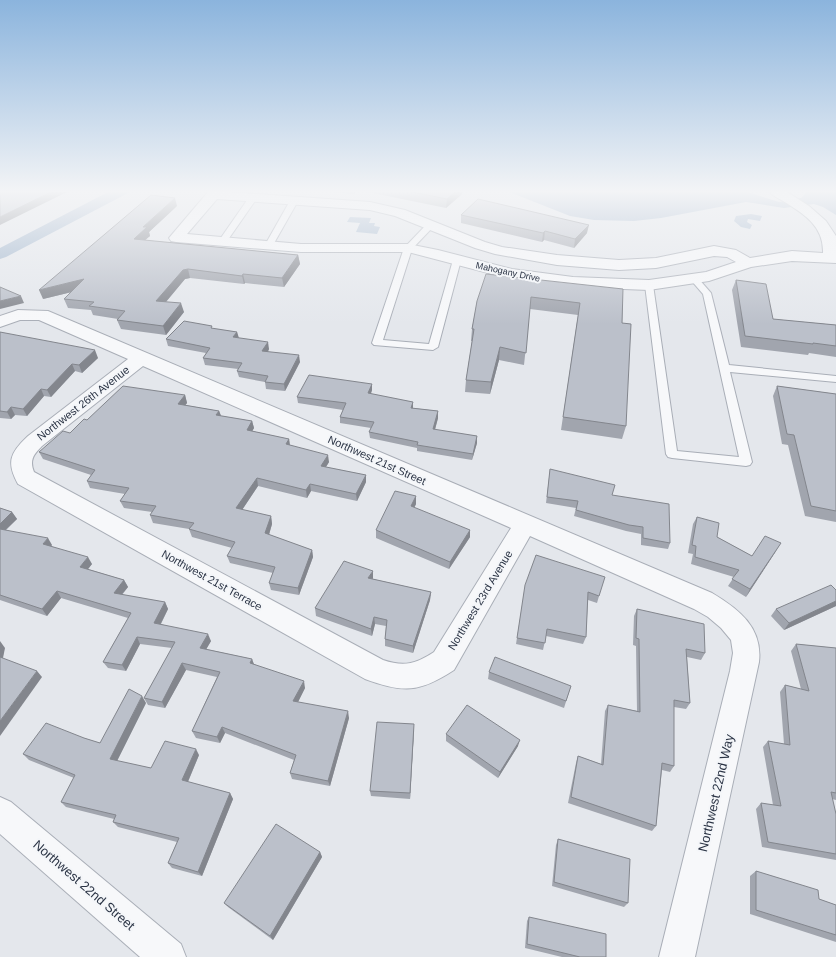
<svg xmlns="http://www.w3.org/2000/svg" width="836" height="957" font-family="Helvetica,sans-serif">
<rect width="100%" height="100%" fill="#e4e7ec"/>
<g fill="#9fb4cc">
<path d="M504 190H741L779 202 801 198 809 190H836V215L823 207 814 204 784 208 746 202 661 218 634 221 594 220 570 216Z"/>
<path d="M751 214 762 216 760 221 748 219 747 222 752 225 750 229 741 227 734 221 736 216Z"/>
<path d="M350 217 371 218 369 223H375L374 226 380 227 377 234 356 232 360 223 347 222Z"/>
</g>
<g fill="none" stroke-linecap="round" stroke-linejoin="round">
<path fill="#9fb4cc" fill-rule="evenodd" d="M112 190H130L128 193 6 257 0 259V248Z"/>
<defs>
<g id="lane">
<path d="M250 196H256L257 198 225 244H219L218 242Z"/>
<path d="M291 199H294L298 201 273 245 272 247H266L265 245Z"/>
<path d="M427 224H433L434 226 412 249 383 340 429 344 453 260 457 257 461 260 438 347 433 350 374 345 372 343 404 248Z"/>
<path d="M694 276 697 277 711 293 729 365 836 376V382L730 372 752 462 750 465 746 466 672 458 668 457 666 454 645 285 649 282 653 285 677 451 739 457 703 294 690 279Z"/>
</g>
<g id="street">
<path d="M768 190H784L809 206 826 221 836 236V263L792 261 751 267 709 281 649 290 573 287 511 279 408 252H301L176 242 171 241 169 238 208 192 213 191 370 202 405 210 485 242 502 247 557 255 619 260 656 258 714 246 736 250 750 258 792 251 823 253C824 226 804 214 783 201 778 198 771 195 768 190ZM217 199 370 210 395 216 475 248 495 254 557 265 619 270 656 268 714 256 727 257 736 262 706 272 649 280 573 277 512 269 438 250 408 244H301L187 234Z"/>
<path d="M18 310 48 311 712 593C739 609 763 628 759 662L695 957H659L730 671 733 653 731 640 721 628 708 617 694 609 530 536 454 670C419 693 403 693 365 679L18 484C6 462 10 453 28 436L128 359 39 320H20L0 327V316ZM143 366 511 528 434 652C416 664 404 667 383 660L34 472C29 460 34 454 42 446Z"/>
<path d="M0 797 11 802 181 944 186 957H140L0 834Z"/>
</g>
</defs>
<use href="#lane" stroke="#a9aeb7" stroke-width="2"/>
<use href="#street" stroke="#a9aeb7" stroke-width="2"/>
<use href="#lane" fill="#f7f8fa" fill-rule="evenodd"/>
<use href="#street" fill="#f7f8fa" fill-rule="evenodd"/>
</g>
<g fill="#a1a5ae">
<path d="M313 190H357L354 194Z"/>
<path d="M358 190H462V194L446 208Z"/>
<path d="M177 206 149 232 150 236 144 240 298 255 300 264 284 287 245 283 244 284 190 278 185 279 166 302 184 312 166 335 121 329 117 320 118 319 93 315 91 310 68 308 64 299 72 292 43 299Z"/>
<path d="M461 215 587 233 574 248 544 240 542 242 461 223Z"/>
<path d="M736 280 773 319 836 325V357L809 353 808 355 741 347 732 290Z"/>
<path d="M623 289 622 323 626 426 622 439 561 430 578 315 530 309 524 365 499 360 490 394 465 392 466 380 472 341H471L472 329 477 301Z"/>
<path d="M213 329 237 332 238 338 269 349 268 352 300 362 285 391 266 389 265 382 239 377 237 371 238 369 205 365 203 358 206 353 168 346 166 339Z"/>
<path d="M0 332 98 358 82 373 75 371 51 397 44 396 27 416 15 415 11 419 0 418Z"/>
<path d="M372 384V390L371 394 413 402V408L438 411V418L435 430 477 436V443L472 460 417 451V448L370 438 369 432 371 428 340 423V417L343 410 298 403 297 397Z"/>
<path d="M777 386 836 394V522L805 516 788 445 782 444 773 396Z"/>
<path d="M185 395 187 403 185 405 219 411 221 416 252 421 254 428 252 431 289 439 290 445 329 462 326 467 366 475V482L357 501 311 491 307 498 258 486 242 510 271 516 272 524 269 535 312 550 313 557 299 595 271 590 269 583 273 573 230 563 227 556 232 548 192 537 189 529 153 523 150 515 152 512 124 508 120 501 125 494 90 488 87 481 91 475 43 459 39 452 70 433 87 420Z"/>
<path d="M550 469 612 495 670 543 668 549 641 545V534L626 531 574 516 576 508 546 503Z"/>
<path d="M416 496V504L414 508 470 537 449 569 376 538V530Z"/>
<path d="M0 508 12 512 17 519 6 530 52 545 51 546 92 564 88 569 124 580 128 587 122 595 165 602 168 609 161 624 211 641 206 649 252 659 254 664 305 688 298 702 349 718 330 786 292 779 290 773 294 760 225 733 220 743 196 738 192 731 217 677 186 670 165 708 148 705 144 698 172 648 140 644 126 671 108 668 103 662 128 618 61 598 47 616 0 600Z"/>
<path d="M697 517 717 537 752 556 776 551 746 597 728 586 734 577 691 564 693 554 688 553 693 524Z"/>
<path d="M536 555 599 596 597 603 588 600 586 637 583 644 546 636 543 650 516 644 524 593Z"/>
<path d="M373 578V579L431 592 430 600 413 653 385 646V639L386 626 375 624 372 636 316 616 315 608Z"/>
<path d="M836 590V606L784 630 771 616 776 609Z"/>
<path d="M637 609 705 653 701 660 687 657 690 703 686 709 674 707V766L670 772 662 770 656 826 652 831 568 803 576 763 578 756 601 764 605 711 608 705 637 711 636 646 633 645 634 616Z"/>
<path d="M796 644 836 648V800L832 799 836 814V860L762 847 756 809 761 803 773 805 763 747 768 741 784 744 780 692 785 685 801 689 791 651Z"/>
<path d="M489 672 571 686 564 708 488 679Z"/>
<path d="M146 703 117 761 151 768 199 755 188 782 230 793 233 799 202 876 172 868 168 863 177 842 118 827 113 822 114 819 66 807 61 802 74 778 29 760 23 754 84 738 100 743Z"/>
<path d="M414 730 410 799 371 796 370 791Z"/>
<path d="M446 734 518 746 498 778 446 741Z"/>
<path d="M558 839 628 903 624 907 552 886 556 845Z"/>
<path d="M320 852 322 857 273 940 228 907 224 903Z"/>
<path d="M756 871 819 899 836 905V942L750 914V876Z"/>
<path d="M529 917 606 957H562L525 948 527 921Z"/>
</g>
<g fill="#83868d">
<path d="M55 190H71L0 225V217Z"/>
<path d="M354 190H357L354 194Z"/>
<path d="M457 190H462V194L446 208 447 199Z"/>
<path d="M175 198 177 206 149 232 150 236 136 248 134 239 143 227Z"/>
<path d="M589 225 587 233 574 248 575 239Z"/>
<path d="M545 231 544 240 542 242 543 233Z"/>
<path d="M298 255 300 264 284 287 282 278Z"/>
<path d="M188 269 190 278 185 279 159 310 156 301 183 270Z"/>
<path d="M243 274 245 283 244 284 242 276Z"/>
<path d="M84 279 88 288 43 299 39 290Z"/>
<path d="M21 296 24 303 0 309V301Z"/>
<path d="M181 303 184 312 166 335 163 326Z"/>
<path d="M237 332 239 338 233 337Z"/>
<path d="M268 342 269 349 264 358 262 351Z"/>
<path d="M500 347 499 360 490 394 491 382Z"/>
<path d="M95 350 98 358 82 373 79 365Z"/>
<path d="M299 355 300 362 285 391 284 384Z"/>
<path d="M72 364 75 371 51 397 47 390Z"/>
<path d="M372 384V390L368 400V393Z"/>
<path d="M41 389 44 396 27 416 23 409Z"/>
<path d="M185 395 187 403 180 412 178 404Z"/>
<path d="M413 402V409L411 408Z"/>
<path d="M11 407 15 415 11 419 7 412Z"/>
<path d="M219 411 222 418 216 415Z"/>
<path d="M438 411V418L433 436V429Z"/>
<path d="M252 421 254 428 249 437 247 430Z"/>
<path d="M477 436V443L472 460 473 454Z"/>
<path d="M289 439 290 447 286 444Z"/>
<path d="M328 455 329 462 322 473 321 466Z"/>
<path d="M366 475V482L357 501 356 494Z"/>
<path d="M257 478 258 486 238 516 236 508Z"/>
<path d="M310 484 311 491 307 498 306 490Z"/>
<path d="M416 496V504L411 514V506Z"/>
<path d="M12 512 17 519 0 535V524Z"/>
<path d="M271 516 272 524 267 541 265 533Z"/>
<path d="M470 530V537L449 569 450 562Z"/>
<path d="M48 538 52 545 47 551 43 544Z"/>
<path d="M781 543 776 551 746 597 750 589Z"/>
<path d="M312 550 313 557 299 595 298 588Z"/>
<path d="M88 557 92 564 84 574 80 567Z"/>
<path d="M373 571V578L369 585 368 578Z"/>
<path d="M124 580 128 587 117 600 114 593Z"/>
<path d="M57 591 61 598 47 616 42 609Z"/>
<path d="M431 592 430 600 413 653V646Z"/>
<path d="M836 601V606L784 630 789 623Z"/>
<path d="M165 602 168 609 158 629 154 623Z"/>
<path d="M374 617 375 624 372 636 371 629Z"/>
<path d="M208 634 211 641 203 655 200 648Z"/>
<path d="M137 637 140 644 126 671 122 665Z"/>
<path d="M0 641 5 648 2 663 0 661Z"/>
<path d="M252 659 254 665 250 663Z"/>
<path d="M182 663 186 670 165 708 162 702Z"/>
<path d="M37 671 42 677 0 736V721Z"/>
<path d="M304 681 305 688 295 708 293 701Z"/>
<path d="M142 696 146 703 115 765 110 759Z"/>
<path d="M348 711 349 718 330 786 328 781Z"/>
<path d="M414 724V730L410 799V793Z"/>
<path d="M222 727 225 733 220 743 217 737Z"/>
<path d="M520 740 518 746 498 778 500 772Z"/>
<path d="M196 749 199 755 186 786 182 780Z"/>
<path d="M230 793 233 799 202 876 198 872Z"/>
<path d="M320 852 322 857 273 940 270 936Z"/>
</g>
<g fill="#bbc0ca" stroke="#83868d">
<path d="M55 190 0 217V191Z"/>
<path d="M403 190H457L447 199Z"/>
<path d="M151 195 175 198 143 227H147L134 239 298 255 282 278 243 274 242 276 188 269 183 270 156 301 181 303 163 326 117 320 125 311 89 306 94 302 64 299 84 279 39 290Z"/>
<path d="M478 199 589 225 575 239 545 231 543 233 461 215Z"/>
<path d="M486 274 623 289 622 323 631 324 626 426 563 417 580 303 531 297 526 353 500 347 491 382 466 380 474 329H472L477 301Z"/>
<path d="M736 280 766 284 773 319 836 325V346L813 343V344L745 336Z"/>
<path d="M0 287 21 296 0 301Z"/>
<path d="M184 321 212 326 211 328 237 332 233 337 268 342 262 351 299 355 284 384 265 382 268 376 237 371 242 363 203 358 210 348 166 339Z"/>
<path d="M0 332 95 350 79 365 72 364 47 390 41 389 23 409 11 407 7 412 0 411Z"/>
<path d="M309 375 372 384 368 393 413 402 411 408 438 411 433 429 477 436 473 454 417 445 418 442 369 432 374 422 340 417 346 403 297 397Z"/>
<path d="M123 386 185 395 178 404 219 411 216 415 252 421 247 430 289 439 286 444 328 455 321 466 366 475 356 494 310 484 306 490 257 478 236 508 271 516 265 533 312 550 298 588 269 583 275 567 227 556 235 542 189 529 194 523 150 515 156 506 120 501 129 488 87 481 95 470 39 452 63 431 70 433 84 419 87 420Z"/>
<path d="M777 386 836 394V511L811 506 794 435 787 434Z"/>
<path d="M550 469 615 485 612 495 669 504 670 543 643 538V527L629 525 576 510 578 501 547 497Z"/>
<path d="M395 491 416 496 411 506 470 530 450 562 376 530Z"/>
<path d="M0 508 12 512 0 524Z"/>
<path d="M697 517 719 523 717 537 752 556 765 536 781 543 750 589 732 579 739 570 695 557 696 546 692 545Z"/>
<path d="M0 529 48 538 43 544 88 557 80 567 124 580 114 593 165 602 154 623 208 634 200 648 252 659 250 663 304 681 293 701 348 711 328 781 290 773 296 755 222 727 217 737 192 731 220 672 182 663 162 702 144 698 175 642 137 637 122 665 103 662 131 613 57 591 42 609 0 595Z"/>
<path d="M536 555 605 577 599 596 588 592 586 637 547 629 545 643 517 638 525 585Z"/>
<path d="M344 561 373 571 368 578 431 592 413 646 385 639 387 620 374 617 371 629 315 608Z"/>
<path d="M831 585 836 590V601L789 623 776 609Z"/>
<path d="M637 609 704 624 705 653 686 649 690 703 674 700V766L662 763 656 826 571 797 578 756 603 765 608 705 640 712 639 639 636 638Z"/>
<path d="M796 644 836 648V793L831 792 836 814V854L768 842 761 803 781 806 768 741 790 745 785 685 809 691Z"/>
<path d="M0 657 37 671 0 721Z"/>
<path d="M495 657 571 686 566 701 489 672Z"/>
<path d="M129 689 142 696 110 759 151 768 165 741 196 749 182 780 230 793 198 872 168 863 179 838 113 822 116 815 61 802 75 775 23 754 46 723 84 738 100 743Z"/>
<path d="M467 705 520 740 500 772 446 734Z"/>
<path d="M377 722 414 724 410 793 370 791Z"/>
<path d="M276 824 320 852 270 936 224 903Z"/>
<path d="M558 839 630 859 628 903 554 882Z"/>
<path d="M756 871 818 890 819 899 836 905V935L756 910Z"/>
<path d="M529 917 606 934V957H580L527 944Z"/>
</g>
<linearGradient id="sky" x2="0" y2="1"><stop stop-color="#8bb4dd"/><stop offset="0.59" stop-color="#f3f4f6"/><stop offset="1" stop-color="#f3f4f6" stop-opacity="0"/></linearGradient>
<rect width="836" height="324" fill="url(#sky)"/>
<g text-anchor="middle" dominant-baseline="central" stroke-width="4" stroke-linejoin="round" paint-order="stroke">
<g font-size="9" fill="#2b3445" stroke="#f4f6f9">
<text transform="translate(508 272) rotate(12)">Mahogany Drive</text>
</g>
<g font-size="11" fill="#2b3445" stroke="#f4f6f9">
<text transform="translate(83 403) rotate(-38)">Northwest 26th Avenue</text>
<text transform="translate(377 460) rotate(24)">Northwest 21st Street</text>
<text transform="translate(212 580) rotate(29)">Northwest 21st Terrace</text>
<text transform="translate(480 600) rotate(-59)">Northwest 23rd Avenue</text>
</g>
<g font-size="13" fill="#2b3445" stroke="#f4f6f9">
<text transform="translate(716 793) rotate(-77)">Northwest 22nd Way</text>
<text transform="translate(84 885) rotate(41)">Northwest 22nd Street</text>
</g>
</g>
</svg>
